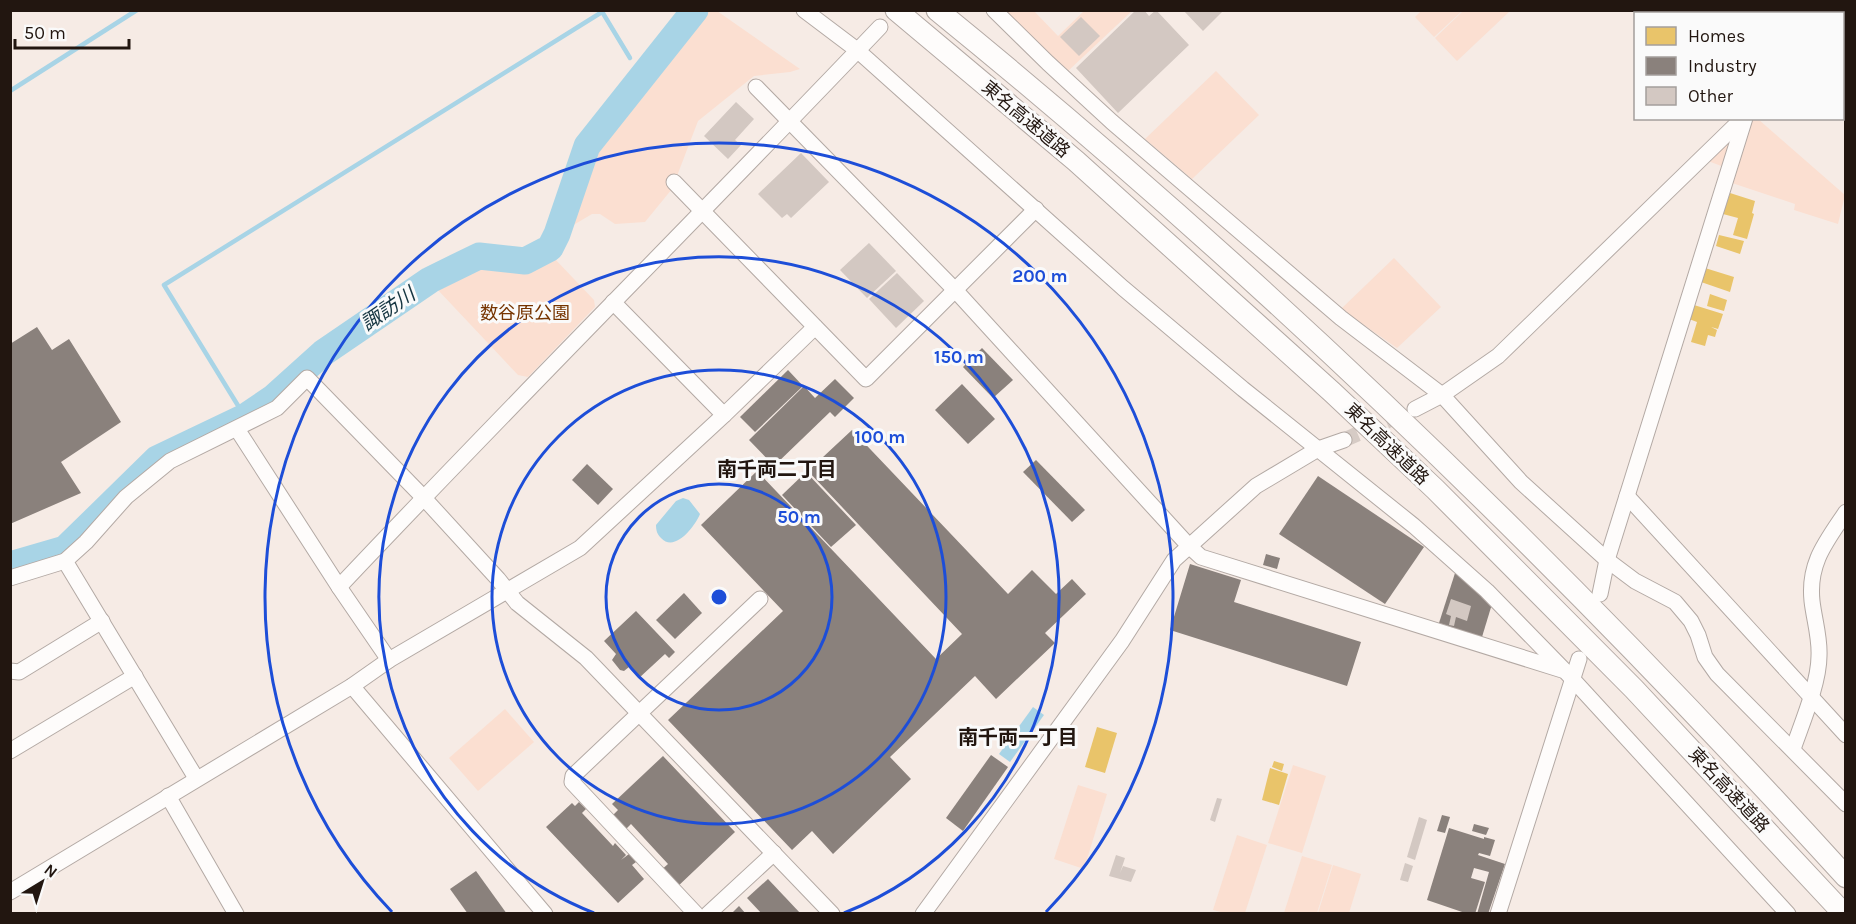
<svg xmlns="http://www.w3.org/2000/svg" width="1856" height="924" font-family="Karla,'Noto Sans JP',sans-serif">
<rect width="100%" height="100%" fill="#f6ebe5"/>
<g fill="#fbdfd1">
<path d="M1422 10H1462V11L1434 37 1415 17Z"/>
<path d="M701 11H717L800 69 790 72 754 76 698 121 672 189 645 222 615 224 600 214H592L565 230 597 143Z"/>
<path d="M1004 11H1034L1058 36 1084 11H1132L1068 71Z"/>
<path d="M1463 11H1510L1457 61 1435 38Z"/>
<path d="M1216 71 1259 115 1192 179 1145 139Z"/>
<path d="M1752 119H1758L1845 195 1838 224 1794 210 1795 204 1732 183Z"/>
<path d="M1734 135 1724 167 1708 161Z"/>
<path d="M546 255 554 258 594 300 595 307 528 377 518 375 437 289 438 283 477 266 490 264 524 265Z"/>
<path d="M1394 258 1441 307 1397 348 1341 309Z"/>
<path d="M505 709 534 742 478 791 449 758Z"/>
<path d="M1293 765 1326 776 1302 853 1268 843Z"/>
<path d="M1078 785 1107 794 1084 869 1054 859Z"/>
<path d="M1237 835 1267 845 1245 913H1225L1213 910Z"/>
<path d="M1302 856 1332 865 1317 913H1284Z"/>
<path d="M1333 865 1361 874 1349 913H1318Z"/>
</g>
<g fill="#a8d4e6">
<path d="M683 498 689 500 700 514C695 526 675 553 661 538 657 534 656 530 656 525L676 501Z"/>
<path d="M1033 707 1044 715 1010 762 999 754Z"/>
</g>
<g fill="#e9c46a">
<path d="M1730 193 1755 201 1752 213 1754 214 1747 239 1733 235 1738 218 1723 214Z"/>
<path d="M1719 235 1744 241 1740 254 1716 246Z"/>
<path d="M1705 268 1734 277 1730 292 1701 282Z"/>
<path d="M1710 294 1727 300 1724 311 1707 306Z"/>
<path d="M1694 305 1723 314 1718 329 1711 327 1717 330 1715 337 1708 335 1705 346 1691 342 1697 322 1689 319Z"/>
<path d="M1097 727 1117 733 1105 773 1085 767Z"/>
<path d="M1274 761 1284 764 1282 771 1272 767Z"/>
<path d="M1270 768 1288 774 1279 805 1262 800Z"/>
</g>
<g fill="#8a817c">
<path d="M37 327 52 350 69 339 121 422 61 462 81 493 10 524V344Z"/>
<path d="M982 348 1013 380 993 398 963 367Z"/>
<path d="M788 370 803 386 755 432 740 417Z"/>
<path d="M835 379 854 398 835 417 830 412 774 466 749 440 804 386 815 398Z"/>
<path d="M962 384 995 419 968 444 935 410Z"/>
<path d="M852 430 1008 594 1032 570 1056 594 1072 579 1086 594 1045 633 1055 643 996 699 975 676 890 757 911 779 833 854 812 831 792 850 668 720 783 611 701 525 757 471 936 659 962 634 808 471Z"/>
<path d="M1036 460 1085 510 1072 522 1023 472Z"/>
<path d="M587 464 613 489 598 505 572 480Z"/>
<path d="M806 472 856 525 831 547 782 495Z"/>
<path d="M1318 476 1424 547 1385 604 1279 534Z"/>
<path d="M1266 554 1280 558 1277 569 1263 565Z"/>
<path d="M1190 564 1241 580 1234 602 1361 642 1347 686 1170 630Z"/>
<path d="M1456 570 1492 604 1482 637 1439 623Z"/>
<path d="M684 593 702 613 675 639 656 620Z"/>
<path d="M636 611 675 652 669 658 665 654 639 678 629 667 624 671 620 670 612 660 616 654 604 641Z"/>
<path d="M991 755 1008 767 963 831 946 818Z"/>
<path d="M663 756 735 832 675 889 659 872 668 864 631 824 622 833 609 819 618 810 612 804Z"/>
<path d="M579 802 586 809 582 813 613 846 615 843 626 855 621 860 629 854 636 862 632 865 644 879 618 903 546 827 572 803 575 806Z"/>
<path d="M1442 815 1450 817 1445 833 1437 831Z"/>
<path d="M1474 824 1489 828 1486 835 1472 831Z"/>
<path d="M1449 828 1484 839V837L1495 840 1490 856 1479 853 1478 855 1505 864 1488 914H1477L1489 872 1474 868 1471 878 1485 882 1475 914H1468L1427 900Z"/>
<path d="M476 871 507 914H468L450 889Z"/>
<path d="M768 879 801 914H762L747 898Z"/>
<path d="M739 906 746 914H731Z"/>
</g>
<g fill="none" stroke-linecap="round" stroke-linejoin="round">
<g stroke="#a8d4e6" stroke-width="4.5">
<path d="M601 10 630 58"/>
<path d="M10 91 137 10"/>
<path d="M245 417 164 285 602 12"/>
</g>
<path stroke="#a8d4e6" stroke-width="27" d="M10 565 65 549 157 459 245 417 273 398 323 353 430 280 479 256 525 261 550 248 557 234 587 146 695 10"/>
</g>
<g fill="#d3c8c2">
<path d="M1136 10H1144L1149 16 1156 10 1189 45 1118 113 1076 68Z"/>
<path d="M1183 10H1224L1203 31Z"/>
<path d="M1081 17 1100 36 1079 56 1060 37Z"/>
<path d="M736 102 754 119 735 140 741 145 728 159 704 136Z"/>
<path d="M801 153 829 182 791 218 787 214 782 218 758 194Z"/>
<path d="M869 243 896 271 867 298 840 270Z"/>
<path d="M897 273 924 301 896 328 869 299Z"/>
<path d="M1451 599 1471 606 1467 621 1456 617 1454 626 1449 625 1451 616 1446 614Z"/>
<path d="M1217 798 1222 799 1215 822 1210 820Z"/>
<path d="M1419 817 1427 820 1415 860 1407 857Z"/>
<path d="M1116 855 1125 858 1120 873 1123 866 1136 870 1131 882 1109 876Z"/>
<path d="M1405 863 1413 866 1408 882 1400 880Z"/>
</g>
<g fill="none" stroke-linecap="round" stroke-linejoin="round">
<path stroke="#d6cbc5" stroke-width="15" stroke-dasharray="15 8" stroke-linecap="butt" d="M1344 440 1405 413"/>
<defs>
<g id="minor">
<path d="M804 10 857 50 1123 288 1243 389 1414 526 1487 591 1566 672 1788 914"/>
<path d="M994 10 1048 63 1112 122 1341 318 1442 395 1521 482 1607 560 1635 581 1675 602 1691 621 1698 635 1705 657 1717 674 1846 804"/>
<path d="M1842 15 1846 12"/>
<path d="M756 87 956 291 1189 546 1201 557 1562 670"/>
<path d="M674 182 866 379 1036 209"/>
<path d="M613 302 724 415"/>
<path d="M1415 409 1442 395 1498 356 1743 118"/>
<path d="M237 429 339 587 389 660"/>
<path d="M1627 496 1846 735"/>
<path d="M65 561 196 778"/>
<path d="M10 578 65 561 86 542 126 497 170 461 277 408 307 378 423 497 498 579 517 603 586 658 832 914"/>
<path d="M339 587C517 398 701 215 880 27"/>
<path d="M1600 594 1607 560 1627 496 1745 118"/>
<path d="M10 671 19 672 102 621"/>
<path d="M352 686 545 914"/>
<path d="M1793 749C1802 723 1819 683 1819 656 1820 637 1814 619 1812 601 1808 563 1826 542 1846 512"/>
<path d="M10 751 135 676"/>
<path d="M168 796 236 914"/>
<path d="M10 892 352 686 389 660 580 548 724 415 815 327"/>
<path d="M696 914 572 782 573 776 760 599"/>
<path d="M708 914 774 853"/>
<path d="M923 914 1122 641 1174 560 1256 486 1318 449 1344 440"/>
<path d="M1498 914 1579 659"/>
</g>
<g id="highway">
<path d="M896 10 1076 161 1332 392 1435 489 1634 689 1844 914"/>
<path d="M937 10C1262 274 1564 567 1846 877"/>
</g>
</defs>
<use href="#minor" stroke="#b3a9a4" stroke-width="17"/>
<use href="#highway" stroke="#b3a9a4" stroke-width="23"/>
<use href="#minor" stroke="#fefcfb" stroke-width="15"/>
<use href="#highway" stroke="#fefcfb" stroke-width="21"/>
</g>
<g fill="none" stroke="#1d4ed8" stroke-width="3">
<circle cx="719" cy="597" r="113"/>
<circle cx="719" cy="597" r="227"/>
<path d="M594 913A340 340 0 1 1 844 913"/>
<path d="M392 912A454 454 0 1 1 1046 912"/>
</g>
<g text-anchor="middle" dominant-baseline="central" stroke-width="6" stroke-linejoin="round" paint-order="stroke">
<g font-size="18" fill="#221610" stroke="#fafafa">
<text transform="translate(1026 119) rotate(40)">東名高速道路</text>
<text transform="translate(1387 444) rotate(44)">東名高速道路</text>
<text transform="translate(1729 790) rotate(47)">東名高速道路</text>
</g>
<g font-size="18" fill="#763400" stroke="#fafafa">
<text x="525" y="313">数谷原公園</text>
</g>
<g font-size="20" font-style="italic" fill="#153541" stroke="#fafafa">
<text transform="translate(388 309) rotate(-34)">諏訪川</text>
</g>
<g font-size="20" font-weight="bold" fill="#221610" stroke="#fafafa">
<text x="777" y="469">南千両二丁目</text>
<text x="1018" y="737">南千両一丁目</text>
</g>
</g>
<circle cx="719" cy="597" r="9" fill="#1d4ed8" stroke="#fafafa" stroke-width="3"/>
<g font-size="18" text-anchor="middle" font-weight="bold" fill="#1d4ed8" stroke="#fafafa" stroke-width="6" stroke-linejoin="round" paint-order="stroke">
<text x="1040" y="282">200 m</text>
<text x="959" y="363">150 m</text>
<text x="880" y="443">100 m</text>
<text x="799" y="523">50 m</text>
</g>
<rect width="1856" height="924" fill="none" stroke="#221610" stroke-width="24"/>
<rect x="1634" y="12" width="210" height="108" fill="#fafafa" stroke="#a49f9c" stroke-width="1.5"/>
<rect x="1646" y="27" width="30" height="18" fill="#e9c46a" stroke="#a49f9c" stroke-width="1.5"/>
<text x="1688" y="42" font-size="18" fill="#221610">Homes</text>
<rect x="1646" y="57" width="30" height="18" fill="#8a817c" stroke="#a49f9c" stroke-width="1.5"/>
<text x="1688" y="72" font-size="18" fill="#221610">Industry</text>
<rect x="1646" y="87" width="30" height="18" fill="#d3c8c2" stroke="#a49f9c" stroke-width="1.5"/>
<text x="1688" y="102" font-size="18" fill="#221610">Other</text>
<g transform="translate(42 882) rotate(38)" stroke="#fafafa" stroke-width="4.5" paint-order="stroke">
<path d="M0-4.5L10 22L0 15L-10 22Z" fill="#221610"/>
<text y="-9" font-size="16" font-weight="bold" text-anchor="middle" fill="#221610">N</text>
</g>
<path d="M15 39v9h114v-9" fill="none" stroke="#221610" stroke-width="3"/>
<text x="24" y="39" font-size="18" fill="#221610" stroke="#fafafa" stroke-width="4.5" paint-order="stroke">50 m</text>
</svg>
